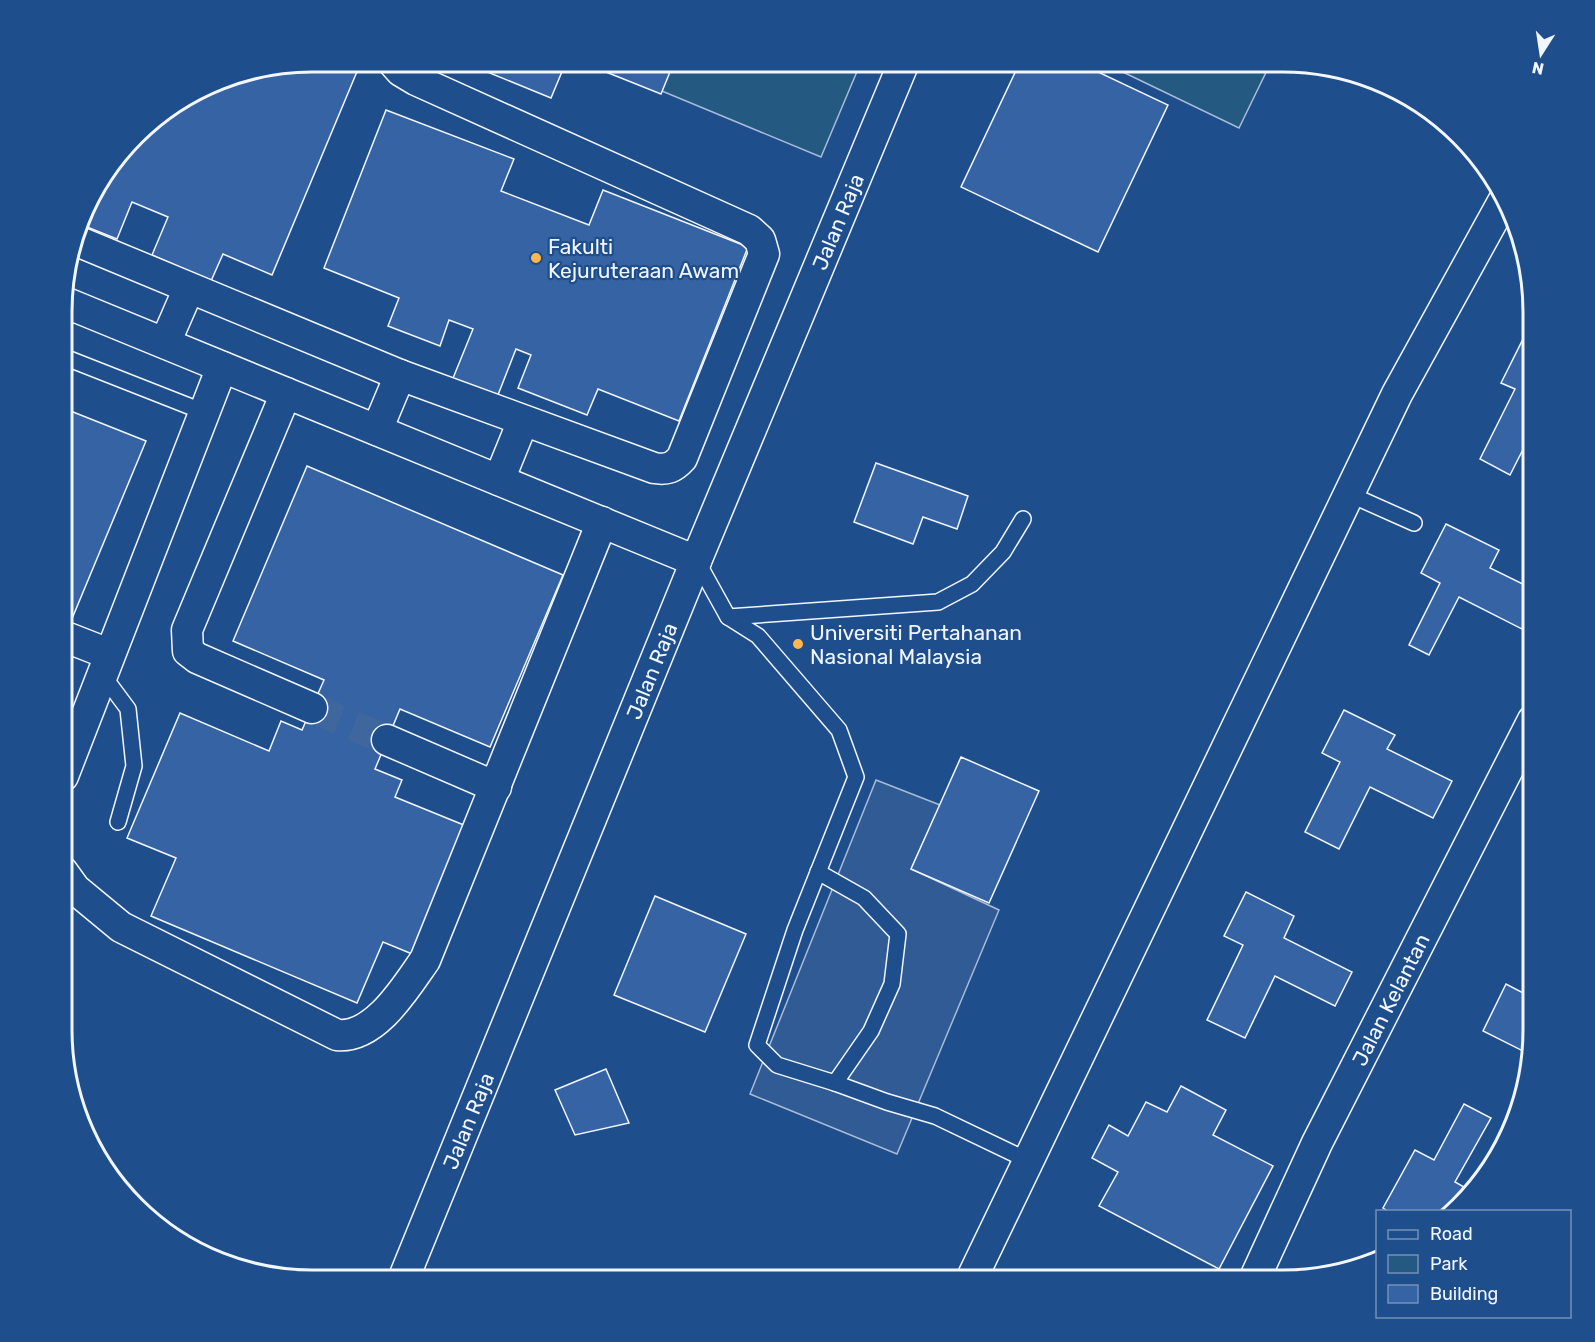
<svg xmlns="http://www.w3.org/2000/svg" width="1595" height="1342" font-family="Rubik,sans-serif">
<rect width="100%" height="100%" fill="#1f4e8c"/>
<g fill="#245a82" stroke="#a8bbd7" stroke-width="1.5">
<path d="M592 62H861L821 157Z"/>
<path d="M1102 62H1271L1239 128Z"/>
</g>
<path fill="#305b95" stroke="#a8bbd7" stroke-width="1.5" d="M876 780 940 805 911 869 999 910 897 1154 750 1094Z"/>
<g fill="#3563a3" stroke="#f2f6ff" stroke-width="1.5">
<path d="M312 62H361L272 275 223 254 211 281 152 255 168 217 132 202 117 239 82 225 95 187 147 123 231 75Z"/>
<path d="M463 62H566L551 98Z"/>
<path d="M581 62H674L661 94Z"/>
<path d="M1020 62H1077L1168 105 1098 252 961 187Z"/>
<path d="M386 110 514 159 501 191 589 225 603 190 748 247 679 421 598 389 587 415 518 388 531 355 516 349 494 405 449 388 473 329 449 320 440 346 388 326 399 298 324 268Z"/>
<path d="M1527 331 1533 334V430L1510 475 1480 459 1515 389 1501 383Z"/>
<path d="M63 408 146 441 71 621 63 618Z"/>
<path d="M876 463 968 496 957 529 923 517 913 544 854 522Z"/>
<path d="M307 466 563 575 490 747 400 709 375 769 402 780 395 797 476 830 422 958 383 942 357 1003 151 916 176 858 127 838 180 713 269 751 281 721 302 730 324 680 233 641Z"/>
<path d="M1446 524 1499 550 1490 568 1533 589V616L1526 631 1459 597 1429 655 1409 645 1440 583 1421 573Z"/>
<path d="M1344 710 1395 735 1387 749 1452 781 1433 818 1370 787 1339 849 1305 832 1340 762 1322 753Z"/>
<path d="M961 757 1039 791 989 903 911 869Z"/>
<path d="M1246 892 1294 916 1284 938 1352 972 1335 1006 1275 976 1245 1038 1207 1020 1243 945 1224 936Z"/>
<path d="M655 896 746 934 705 1032 614 995Z"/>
<path d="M1533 978V1047L1531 1055 1483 1031 1506 984 1525 994Z"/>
<path d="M606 1069 629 1123 575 1135 555 1090Z"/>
<path d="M1181 1086 1226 1110 1213 1135 1273 1166 1219 1269 1099 1206 1118 1172 1092 1158 1109 1125 1128 1136 1146 1102 1167 1112Z"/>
<path d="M1464 1104 1491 1118 1455 1182 1471 1191 1460 1207 1454 1212H1389L1383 1208 1415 1150 1434 1160Z"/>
</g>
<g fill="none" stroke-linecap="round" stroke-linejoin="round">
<path stroke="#3f679d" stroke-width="30" stroke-dasharray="30 15" stroke-linecap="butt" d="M312 708 387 740"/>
<defs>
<g id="service">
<path d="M64 357 204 412"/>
<path d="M1349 494 1414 523"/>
<path d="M697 561 728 617 758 636 839 730 856 777 795 930 757 1045 777 1065 835 1083 887 1102 935 1116 1029 1161"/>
<path d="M728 617 938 602 972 584 1003 552 1023 519"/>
<path d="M102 674 128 709 134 766 118 822"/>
<path d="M818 872 864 898 898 934 892 984 871 1031 835 1083"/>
</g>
<g id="minor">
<path d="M77 241 400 375 654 468C667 470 673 468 682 458L764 254 760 240 749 230 416 80 401 71 393 62"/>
<path d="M64 302 696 561"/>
<path d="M165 343 189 288"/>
<path d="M286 393 187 630 188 651 197 658 312 708"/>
<path d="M377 430 400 375"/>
<path d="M499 480 523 421"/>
<path d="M63 636 109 654"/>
<path d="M387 740 496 787"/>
<path d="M63 776 222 367"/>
<path d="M62 871 75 889 121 927 337 1035C375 1039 406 987 425 960L602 522"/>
<path id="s1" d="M403 1280 696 561 904 62"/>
<path d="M971 1280 1397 394 1504 200"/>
<path id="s2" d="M1254 1280 1317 1143 1533 720"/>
</g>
</defs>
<use href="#service" stroke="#f2f6ff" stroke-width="18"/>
<use href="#minor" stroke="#f2f6ff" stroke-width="33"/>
<use href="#service" stroke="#1f4e8c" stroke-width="15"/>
<use href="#minor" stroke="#1f4e8c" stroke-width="30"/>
</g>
<g fill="#ffb74d" stroke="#1f4e8c" stroke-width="2">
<circle cx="536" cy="258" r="6"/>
<circle cx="798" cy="644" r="6"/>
</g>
<g text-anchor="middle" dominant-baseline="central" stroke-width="4.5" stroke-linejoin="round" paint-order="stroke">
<g font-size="21" fill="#f2f6ff" stroke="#1f4e8c">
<text stroke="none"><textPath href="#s1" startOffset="1144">Jalan Raja</textPath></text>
<text stroke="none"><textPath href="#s1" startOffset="658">Jalan Raja</textPath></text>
<text stroke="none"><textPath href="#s2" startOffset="312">Jalan Kelantan</textPath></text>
<text stroke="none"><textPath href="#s1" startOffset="172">Jalan Raja</textPath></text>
</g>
<g font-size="21" fill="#f2f6ff" stroke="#1f4e8c" text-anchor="start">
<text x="548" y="246">Fakulti<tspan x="548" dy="24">Kejuruteraan Awam</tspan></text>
<text x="810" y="632">Universiti Pertahanan<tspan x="810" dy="24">Nasional Malaysia</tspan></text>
</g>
</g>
<path d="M0 0H1595V1342H0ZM312 72H1283A240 240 0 0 1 1523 312V1030A240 240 0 0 1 1283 1270H312A240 240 0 0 1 72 1030V312A240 240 0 0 1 312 72Z" fill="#1f4e8c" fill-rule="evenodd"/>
<path fill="none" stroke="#f2f6ff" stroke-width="3" d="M312 72H1283A240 240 0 0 1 1523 312V1030A240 240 0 0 1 1283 1270H312A240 240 0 0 1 72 1030V312A240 240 0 0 1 312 72Z"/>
<rect x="1376" y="1210" width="195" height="108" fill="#1f4e8c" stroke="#7391ba" stroke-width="1.5"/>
<rect x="1388" y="1230" width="30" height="9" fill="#1f4e8c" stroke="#7391ba" stroke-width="1.5"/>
<text x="1430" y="1240" font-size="18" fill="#f2f6ff">Road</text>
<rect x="1388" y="1255" width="30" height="18" fill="#245a82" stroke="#7391ba" stroke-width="1.5"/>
<text x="1430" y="1270" font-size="18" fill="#f2f6ff">Park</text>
<rect x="1388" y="1285" width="30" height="18" fill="#3563a3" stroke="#7391ba" stroke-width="1.5"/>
<text x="1430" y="1300" font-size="18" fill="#f2f6ff">Building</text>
<g transform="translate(1541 54) rotate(192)" stroke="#1f4e8c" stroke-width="4.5" paint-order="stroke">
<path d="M0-4.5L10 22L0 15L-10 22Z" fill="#f2f6ff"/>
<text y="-9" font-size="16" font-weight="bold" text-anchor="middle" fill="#f2f6ff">N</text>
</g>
</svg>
